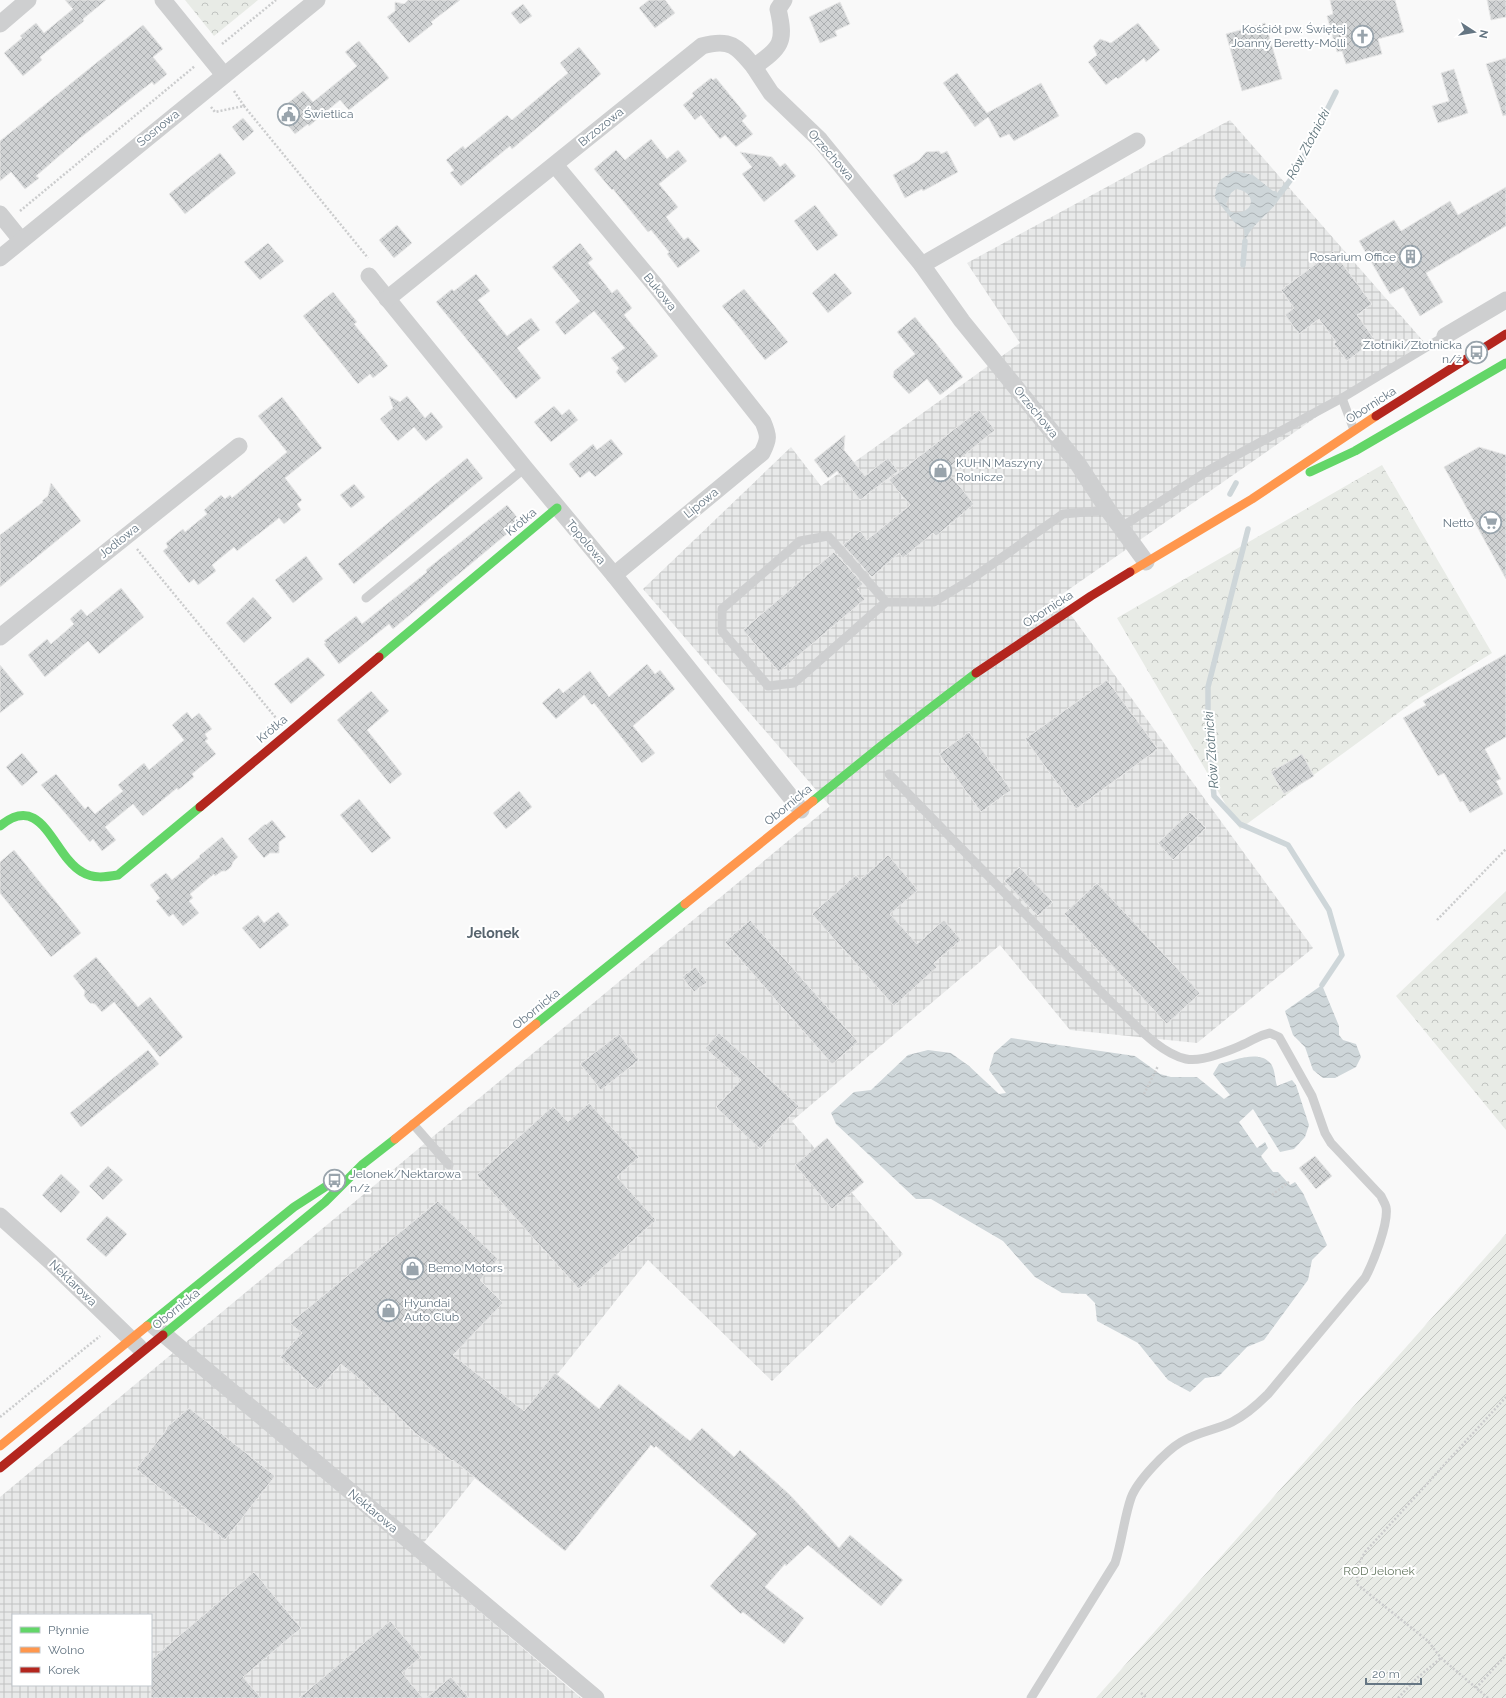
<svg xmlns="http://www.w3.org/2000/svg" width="1506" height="1698" font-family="Raleway,sans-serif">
<defs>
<pattern id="industrial-grid" width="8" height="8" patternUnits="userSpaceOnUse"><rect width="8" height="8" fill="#e8e9e9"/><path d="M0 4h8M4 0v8" fill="none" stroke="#c0c1c2"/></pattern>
<pattern id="forest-crowns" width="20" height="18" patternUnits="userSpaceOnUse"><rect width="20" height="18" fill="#e8ebe6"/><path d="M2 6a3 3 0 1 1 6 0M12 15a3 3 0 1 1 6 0" fill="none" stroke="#c0c3c0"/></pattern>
<pattern id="garden-furrows" width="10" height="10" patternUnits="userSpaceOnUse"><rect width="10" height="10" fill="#e8ebe6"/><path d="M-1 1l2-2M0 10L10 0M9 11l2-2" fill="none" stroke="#c0c3c0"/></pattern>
<pattern id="water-waves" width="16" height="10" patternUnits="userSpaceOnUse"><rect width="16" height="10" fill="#ced6d9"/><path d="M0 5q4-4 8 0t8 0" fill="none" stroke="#abb2b5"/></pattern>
<pattern id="building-cross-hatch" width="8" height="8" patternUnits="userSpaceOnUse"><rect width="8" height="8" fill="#d0d2d3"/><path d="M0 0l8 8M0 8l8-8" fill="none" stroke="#acafb1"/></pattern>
</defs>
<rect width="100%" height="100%" fill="#f9f9f9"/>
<path fill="url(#industrial-grid)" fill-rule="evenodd" d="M1230 120 1424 342 1058 597 1313 948 1197 1043 1070 1030 1000 945 792 1121 903 1254 772 1381 648 1260 414 1555 581 1698H0V1497L830 806 643 589 791 447 821 486 1020 343 967 263ZM13 1615H151V1685H13Z"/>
<g fill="url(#forest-crowns)">
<path d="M185 0H258L214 36Z"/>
<path d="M1382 465 1492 653 1416 700 1240 829 1117 618Z"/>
<path d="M1506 891V1130L1396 996Z"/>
</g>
<path fill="url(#garden-furrows)" d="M1506 1234V1698H1096Z"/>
<g fill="url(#water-waves)" fill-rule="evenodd">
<path d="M1234 171 1253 175 1273 191H1276L1280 198C1270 214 1251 224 1245 241L1244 229 1234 222 1215 198C1216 181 1221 179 1234 171ZM1236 189C1258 192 1255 216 1231 212L1226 204 1231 193Z"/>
<path d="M1322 985 1339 1026V1035L1343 1040 1356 1044 1361 1057 1356 1067 1335 1078H1323L1313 1070 1305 1047 1293 1035 1285 1011Z"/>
<path d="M1011 1038 1135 1056 1160 1074 1171 1077H1197L1224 1099 1230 1095 1213 1074 1219 1064C1234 1061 1259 1049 1271 1064 1275 1069 1275 1080 1277 1086L1292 1080 1296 1085 1309 1125 1305 1137 1294 1149 1280 1152 1253 1109 1239 1122 1257 1148 1265 1142 1268 1148 1261 1156 1273 1172H1278L1290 1185 1295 1182 1303 1193 1327 1245 1312 1260 1308 1280 1264 1340 1247 1347 1219 1376 1205 1378 1190 1392 1168 1380 1138 1343 1097 1321 1095 1303 1086 1294 1062 1293 1035 1277 1003 1241 931 1199H916L836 1124 831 1113 854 1092 871 1090 908 1055 928 1050 951 1053 969 1066 999 1094 1006 1093 989 1070 994 1053Z"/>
</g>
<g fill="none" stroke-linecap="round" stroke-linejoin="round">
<g stroke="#ced6d9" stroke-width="5.5">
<path d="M1279 195 1295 174 1336 92"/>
<path d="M1243 265 1245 241"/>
<path d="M1230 494 1236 483"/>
<path d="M1248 529 1208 687V732L1214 796 1240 824 1288 845 1329 910 1342 955 1322 985"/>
</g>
</g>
<g fill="url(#building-cross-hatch)" stroke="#e8e8e8">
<path d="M65 0H106L83 19 84 21 40 57 42 60 23 76 4 53 22 38 20 36 36 23 44 33 73 9Z"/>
<path d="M408 0H460L431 22 433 24 409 43 387 17 395 11V2L404 4Z"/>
<path d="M649 0H665L675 13 655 28 639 8Z"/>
<path d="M1330 0H1395L1404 32 1378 39 1382 54 1346 64 1342 51 1337 52 1327 16 1333 14Z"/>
<path d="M1487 0H1506V17L1491 20Z"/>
<path d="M840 2 850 24 835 31 837 36 820 43 809 17Z"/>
<path d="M523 4 532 16 520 24 511 13Z"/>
<path d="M1138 23 1160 50 1146 62 1144 58 1118 79 1116 77 1106 85 1088 62 1097 55 1093 46 1100 39 1111 43Z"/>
<path d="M1265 23 1282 79 1242 91 1226 34Z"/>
<path d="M143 25 163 49 153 57 167 74 154 85 152 82 80 138 36 176 39 178 25 189 11 172 0 181V141Z"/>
<path d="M359 41 389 78 349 110 340 100 309 126 308 124 295 134 277 112 303 91 313 102 357 66 345 52Z"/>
<path d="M579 47 601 74 512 149 510 146 461 186 450 173 454 170 446 160 463 146 465 149 507 115 512 120 568 73 560 63Z"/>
<path d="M1506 58V115L1503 116 1486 64Z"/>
<path d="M1454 69 1468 113 1438 123 1432 106 1449 101 1441 73Z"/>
<path d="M957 73 987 113 1041 83 1059 116 1014 141 1009 134 1000 138 988 117 975 127 943 83Z"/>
<path d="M711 78 713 80 716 78 747 116 742 121 753 134 736 147 725 135 720 139 701 115 695 120 683 105 694 96 692 93Z"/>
<path d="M243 118 254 131 243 141 232 127Z"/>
<path d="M651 139 667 159 678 150 687 161 659 184 678 207 666 217 684 240 688 237 700 251 678 268 667 254 669 252 651 230 648 232 613 189 612 190 594 169 616 150 625 160Z"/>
<path d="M939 151 941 154 947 151 958 172 923 191 922 189 905 198 893 175 919 160 926 152Z"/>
<path d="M740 152 772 157 780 167 785 163 796 176 764 202 742 174 752 167Z"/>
<path d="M220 153 236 173 185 214 169 194Z"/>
<path d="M1506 187V226L1426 273 1443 302 1420 316 1403 287 1390 294 1359 241 1394 220 1401 231 1450 201 1458 215Z"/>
<path d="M815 205 838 235 817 251 794 221Z"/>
<path d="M397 225 412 243 394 258 379 240Z"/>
<path d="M268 243 284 261 260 280 244 262Z"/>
<path d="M580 243 593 259 588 263 612 293 617 289 632 308 624 315 658 356 625 383 616 372 619 368 611 358 625 348 594 311 565 335 555 322 580 301 552 267Z"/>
<path d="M1333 251 1372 304 1357 315 1375 340 1347 361 1334 344 1336 342 1319 319 1299 334 1285 315 1294 308 1281 290Z"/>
<path d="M835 273 852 293 828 313 812 293Z"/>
<path d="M476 274 490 291 478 300 507 336 531 318 540 330 517 348 541 378 516 399 436 302 452 289 454 291Z"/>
<path d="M744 289 788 342 765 360 722 306Z"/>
<path d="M333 292 357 322 354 324 388 366 373 378 370 374 358 384 303 316Z"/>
<path d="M915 317 963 377 940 395 927 379 909 394 893 377 894 371 915 354 897 332Z"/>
<path d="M389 396 400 402 407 396 425 418 431 412 443 427 426 441 414 427 398 441 380 419 393 408Z"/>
<path d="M282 397 322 448 285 478 302 500 297 504 301 510 284 524 279 518 274 522 237 551 234 547 212 565 216 571 198 585 194 579 189 583 163 551 168 547 166 543 183 529 185 532 207 514 204 510 221 495 225 499 230 495 232 498 287 452 258 416Z"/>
<path d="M554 406 562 415 569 409 578 420 551 442 534 422Z"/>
<path d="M979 410 995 430 946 470 974 504 936 536 933 533 903 558 899 553 872 577 843 545 860 531 867 540 910 505 889 480Z"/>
<path d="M845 435 844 450 865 476 888 458 898 471 860 500 837 471 828 478 814 460Z"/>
<path d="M611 439 623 454 595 477 589 471 580 478 569 464 593 444 597 450Z"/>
<path d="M1479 447 1506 455V579L1444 467Z"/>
<path d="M467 458 483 478 354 584 338 564Z"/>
<path d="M51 483 81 521 0 587V535L43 502 42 501 48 496Z"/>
<path d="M354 484 365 497 351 508 340 495Z"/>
<path d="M507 505 521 522 393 629 389 624 339 664 324 644 326 643 324 641 356 616 362 624 427 572 426 570Z"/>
<path d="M834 552 863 584 857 589 865 599 779 672 743 630Z"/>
<path d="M306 556 323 579 293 603 275 580Z"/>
<path d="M121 588 144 617 99 654 88 641 45 677 28 655 47 639 51 644 74 624 70 619 81 609 87 616Z"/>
<path d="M253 597 272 618 244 643 226 623Z"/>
<path d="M1506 654V737L1485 749 1501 779 1496 781 1503 794 1470 813 1463 801 1460 802 1444 773 1438 776 1403 718 1426 705 1423 701Z"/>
<path d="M308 657 325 675 291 704 274 684Z"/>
<path d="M647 664 655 674 660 670 675 689 633 726 655 753 642 763 594 703 592 705 584 695 556 719 542 703 559 688 563 693 590 671 609 697Z"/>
<path d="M0 665 24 694 0 713Z"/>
<path d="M1107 680 1158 749 1076 809 1025 739Z"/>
<path d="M371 691 389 711 367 730 402 774 390 784 337 720Z"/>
<path d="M187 712 192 719 199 713 212 729 205 734 208 739 205 741 216 754 192 774 194 777 178 790 177 788 143 816 133 804 105 827 116 840 102 851 93 839 90 842 41 785 56 774 85 809 88 806 95 814 123 791 118 785 144 763 149 770 184 740 172 725Z"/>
<path d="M969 732 1011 790 981 812 939 754Z"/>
<path d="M22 753 38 772 22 786 6 767Z"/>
<path d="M1302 754 1314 776 1284 794 1271 772Z"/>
<path d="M519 791 532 807 506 829 493 813Z"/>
<path d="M359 799 391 838 372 853 340 815Z"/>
<path d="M1190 812 1206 828 1173 860 1158 843Z"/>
<path d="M272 820 286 837 279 842V853H270L264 858 248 839 265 824 266 825Z"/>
<path d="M222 837 238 857 233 862 231 867 226 871H222L215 876 214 874 190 894 193 898 189 901 199 913 183 926 173 914 169 917 156 901 160 898 150 885 166 873 172 880 200 857 199 856Z"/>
<path d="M14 850 81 933 51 957 0 893V862Z"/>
<path d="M888 855 918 890 890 914 917 944 944 920 961 940 934 963 937 967 894 1006 812 914 856 875 860 880Z"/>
<path d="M1019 867 1053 902 1038 916 1004 881Z"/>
<path d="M1097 883 1200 993 1167 1024 1064 914Z"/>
<path d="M278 912 289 925 260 949 242 928 258 915 264 923Z"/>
<path d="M750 920 858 1042 832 1064 725 942Z"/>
<path d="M96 957 138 1007 150 997 183 1037 160 1057 114 1002 102 1012 95 1004 90 1003 84 996 85 991 73 976Z"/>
<path d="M695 967 707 982 694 992 682 977Z"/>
<path d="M719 1033 799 1106 760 1149 716 1107 741 1080 705 1048Z"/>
<path d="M619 1034 639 1060 601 1090 580 1064Z"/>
<path d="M148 1050 159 1064 81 1127 70 1113Z"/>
<path d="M589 1103 639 1157 617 1177 656 1220 579 1289 477 1175 553 1106 568 1122Z"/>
<path d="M827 1138 864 1182 832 1209 795 1165Z"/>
<path d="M1315 1156 1332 1176 1316 1189 1299 1168Z"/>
<path d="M108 1166 123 1180 103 1200 89 1186Z"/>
<path d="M61 1174 80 1192 61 1213 42 1195Z"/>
<path d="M438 1201 498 1259 480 1280 503 1303 453 1355 524 1411 555 1373 599 1409 619 1384 690 1441 702 1428 734 1457 740 1450 790 1495 839 1548 850 1535 903 1580 881 1606 808 1545 786 1566 785 1564 765 1587 804 1618 784 1644 743 1612 741 1614 710 1586 757 1534 656 1446 654 1448 651 1445 565 1551 453 1460 452 1461 415 1433 363 1382 341 1364 318 1390 280 1357 302 1333 290 1323Z"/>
<path d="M107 1216 127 1234 106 1257 86 1239Z"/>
<path d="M189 1408 275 1476 225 1540 136 1469 167 1429 166 1428Z"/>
<path d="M254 1572 301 1628 243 1677 261 1698H151V1660Z"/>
<path d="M390 1621 421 1657 402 1673 423 1698H299Z"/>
<path d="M451 1677 469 1698H426Z"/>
</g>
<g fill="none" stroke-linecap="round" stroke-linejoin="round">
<g stroke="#cbcccd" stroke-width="2.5" stroke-dasharray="2 2" stroke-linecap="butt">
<path d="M222 44 276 0"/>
<path d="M234 91 244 106"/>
<path d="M211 107 215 112 244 106 368 258"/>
<path d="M20 211 195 66"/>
<path d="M137 549 276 718"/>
<path d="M1437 920 1506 849"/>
<path d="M1144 1094 1158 1066"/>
<path d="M1272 1195 1289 1182"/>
<path d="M0 1417 100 1336"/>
<path d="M1476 1688 1506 1655"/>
<path d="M1141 1693 1147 1698"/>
<path d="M1398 1698 1417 1678 1441 1658"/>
<path d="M1488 1698 1441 1658 1428 1641 1358 1585 1356 1569 1365 1552 1506 1397"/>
</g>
<g stroke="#cecfd0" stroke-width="9">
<path d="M1342 398 1354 430"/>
<path d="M1120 528 1209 470 1342 398 1445 336"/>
<path d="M366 598 525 468"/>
<path d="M886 602 828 536 800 541 722 609V631L768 686 794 683 886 602H934L970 580 1063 514 1108 510"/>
<path d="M889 774 1113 1004C1133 1022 1159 1053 1186 1059 1196 1061 1207 1058 1216 1055 1225 1052 1234 1049 1242 1045 1254 1040 1256 1036 1270 1033L1279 1037 1312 1096 1325 1133 1331 1143 1381 1196C1382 1199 1385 1203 1386 1207 1389 1223 1373 1263 1365 1278L1268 1394C1257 1405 1246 1415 1232 1422 1216 1430 1197 1432 1181 1442 1166 1451 1137 1481 1131 1498 1124 1518 1122 1542 1115 1563L1031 1698"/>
<path d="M413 1124 449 1165"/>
</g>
<g stroke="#cecfd0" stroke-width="17">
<path d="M163 0 224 75"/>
<path d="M0 24 28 0"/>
<path d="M754 67 771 93 820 140 922 265 962 321 1078 464 1108 510 1146 562"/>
<path d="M555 165 655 285 763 422C769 436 769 439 762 453L614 575"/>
<path d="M0 214 21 240"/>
<path d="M0 258 317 0"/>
<path d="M922 265 1137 141"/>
<path d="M369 276 525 468 614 575 801 810"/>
<path d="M387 299 702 46C730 38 737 46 754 67 781 47 786 43 778 9L784 0"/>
<path d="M1445 336 1506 300"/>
<path d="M0 637 239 446"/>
<path d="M0 1216 51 1262 139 1347"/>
<path d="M154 1326 596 1698"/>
</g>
<g stroke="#63d668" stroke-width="9">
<path d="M1310 472 1355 451 1506 363"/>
<path d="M379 657 557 508"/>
<path d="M813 801 886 742 976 673"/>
<path d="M0 826C43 790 53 856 82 872 93 879 106 877 118 875L200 807"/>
<path d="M536 1024 685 904"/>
<path d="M147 1326 294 1207 325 1187"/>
<path d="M163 1335 325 1202 363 1164 395 1139"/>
</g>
<g stroke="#ff974d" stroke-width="9">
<path d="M1130 572 1252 499 1376 416"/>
<path d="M685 904 813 801"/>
<path d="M395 1139 536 1024"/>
<path d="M0 1446 147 1326"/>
</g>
<g stroke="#b3261e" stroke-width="9">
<path d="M1376 416 1506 334"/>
<path d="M976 673 1091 596 1130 572"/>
<path d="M200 807 379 657"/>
<path d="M0 1468 163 1335"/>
</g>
</g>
<defs>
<symbol id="church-ring" viewBox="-11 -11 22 22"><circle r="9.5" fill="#fff" stroke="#99a4ac" stroke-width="1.5"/><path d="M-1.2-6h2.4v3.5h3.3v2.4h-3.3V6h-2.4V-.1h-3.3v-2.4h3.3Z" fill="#99a4ac"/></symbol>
<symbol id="civic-ring" viewBox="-11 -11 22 22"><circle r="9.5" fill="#fff" stroke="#99a4ac" stroke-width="1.5"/><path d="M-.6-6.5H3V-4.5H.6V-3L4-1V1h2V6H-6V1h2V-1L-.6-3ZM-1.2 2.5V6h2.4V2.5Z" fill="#99a4ac"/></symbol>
<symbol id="building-ring" viewBox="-11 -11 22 22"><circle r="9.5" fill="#fff" stroke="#99a4ac" stroke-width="1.5"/><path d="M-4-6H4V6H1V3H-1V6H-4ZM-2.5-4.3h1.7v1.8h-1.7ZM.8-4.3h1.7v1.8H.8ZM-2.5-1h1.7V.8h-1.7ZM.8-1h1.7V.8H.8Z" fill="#99a4ac"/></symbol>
<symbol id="bus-ring" viewBox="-11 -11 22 22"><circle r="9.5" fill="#fff" stroke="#99a4ac" stroke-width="1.5"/><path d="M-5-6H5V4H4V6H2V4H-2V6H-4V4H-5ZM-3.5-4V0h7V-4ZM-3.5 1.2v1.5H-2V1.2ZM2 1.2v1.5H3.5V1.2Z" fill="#99a4ac"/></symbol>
<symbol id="shop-ring" viewBox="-11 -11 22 22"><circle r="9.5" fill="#fff" stroke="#99a4ac" stroke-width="1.5"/><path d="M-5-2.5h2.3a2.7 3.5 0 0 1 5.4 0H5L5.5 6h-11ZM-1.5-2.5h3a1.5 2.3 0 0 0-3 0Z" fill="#99a4ac"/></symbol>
<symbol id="supermarket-ring" viewBox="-11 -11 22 22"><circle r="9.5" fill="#fff" stroke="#99a4ac" stroke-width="1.5"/><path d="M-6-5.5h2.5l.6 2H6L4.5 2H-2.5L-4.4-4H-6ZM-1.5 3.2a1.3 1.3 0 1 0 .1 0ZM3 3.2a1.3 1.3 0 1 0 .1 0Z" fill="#99a4ac"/></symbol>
</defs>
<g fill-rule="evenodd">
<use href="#church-ring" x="1350" y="24" width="25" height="25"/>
<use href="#civic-ring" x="276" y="102" width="25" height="25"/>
<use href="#building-ring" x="1398" y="244" width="25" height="25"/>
<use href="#bus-ring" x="1464" y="340" width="25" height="25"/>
<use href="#shop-ring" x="928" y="458" width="25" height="25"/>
<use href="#supermarket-ring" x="1478" y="510" width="25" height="25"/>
<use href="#bus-ring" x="322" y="1168" width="25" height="25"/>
<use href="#shop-ring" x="400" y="1256" width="25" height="25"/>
<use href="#shop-ring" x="376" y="1298" width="25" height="25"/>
</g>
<g text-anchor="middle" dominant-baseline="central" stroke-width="4" stroke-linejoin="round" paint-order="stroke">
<g font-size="12" fill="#657683" stroke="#fff" text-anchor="start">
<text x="1346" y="29" text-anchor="end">Kościół pw. Świętej<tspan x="1346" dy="14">Joanny Beretty-Molli</tspan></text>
<text x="304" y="114">Świetlica</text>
<text x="1396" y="257" text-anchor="end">Rosarium Office</text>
<text x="1462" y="345" text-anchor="end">Złotniki/Złotnicka<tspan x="1462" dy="14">n/ż</tspan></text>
<text x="956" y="463">KUHN Maszyny<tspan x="956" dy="14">Rolnicze</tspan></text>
<text x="1474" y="523" text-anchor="end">Netto</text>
<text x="350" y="1174">Jelonek/Nektarowa<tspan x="350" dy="14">n/ż</tspan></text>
<text x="428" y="1268">Bemo Motors</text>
<text x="404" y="1303">Hyundai<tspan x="404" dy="14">Auto Club</tspan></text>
</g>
<g font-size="12" fill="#657683" stroke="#fff">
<text transform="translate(601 127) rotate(-39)">Brzozowa</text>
<text transform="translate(158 128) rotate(-39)">Sosnowa</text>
<text transform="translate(831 155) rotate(49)">Orzechowa</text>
<text transform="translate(660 292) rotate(51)">Bukowa</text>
<text transform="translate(1371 405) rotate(-33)">Obornicka</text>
<text transform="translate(1036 412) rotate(51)">Orzechowa</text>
<text transform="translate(701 503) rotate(-39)">Lipowa</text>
<text transform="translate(521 522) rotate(-40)">Krótka</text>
<text transform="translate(119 541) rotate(-39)">Jodłowa</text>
<text transform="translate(586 542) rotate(50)">Topolowa</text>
<text transform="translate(1048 609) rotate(-33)">Obornicka</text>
<text transform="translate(272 729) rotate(-40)">Krótka</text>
<text transform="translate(788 805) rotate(-39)">Obornicka</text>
<text transform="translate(536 1009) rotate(-39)">Obornicka</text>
<text transform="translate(73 1283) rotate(44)">Nektarowa</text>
<text transform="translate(176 1309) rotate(-39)">Obornicka</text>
<text transform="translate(373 1511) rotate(40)">Nektarowa</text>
</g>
<g font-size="12" fill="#687a64" stroke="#fff">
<text x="1379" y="1571">ROD Jelonek</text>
</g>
<g font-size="13" font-style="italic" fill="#60757c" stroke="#fff">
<text transform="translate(1308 144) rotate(-62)">Rów Złotnicki</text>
<text transform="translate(1211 750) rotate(-94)">Rów Złotnicki</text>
</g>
<g font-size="14" font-weight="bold" fill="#57646e" stroke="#fff">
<text x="493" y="933">Jelonek</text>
</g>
</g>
<rect x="12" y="1614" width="140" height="72" fill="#ffffff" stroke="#c1c8cd"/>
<rect x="20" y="1627" width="20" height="6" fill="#63d668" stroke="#c1c8cd"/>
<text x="48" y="1634" font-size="12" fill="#657683">Płynnie</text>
<rect x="20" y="1647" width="20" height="6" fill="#ff974d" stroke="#c1c8cd"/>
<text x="48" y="1654" font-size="12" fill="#657683">Wolno</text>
<rect x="20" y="1667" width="20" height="6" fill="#b3261e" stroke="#c1c8cd"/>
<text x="48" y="1674" font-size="12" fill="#657683">Korek</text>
<g transform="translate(1474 32) rotate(102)" stroke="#ffffff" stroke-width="3" paint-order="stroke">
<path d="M0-3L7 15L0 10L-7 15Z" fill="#657683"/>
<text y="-6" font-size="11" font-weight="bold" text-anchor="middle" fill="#657683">N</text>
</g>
<path d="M1366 1678v6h55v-6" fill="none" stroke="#657683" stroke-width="2"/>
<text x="1372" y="1678" font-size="12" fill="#657683" stroke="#ffffff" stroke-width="3" paint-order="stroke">20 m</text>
</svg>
